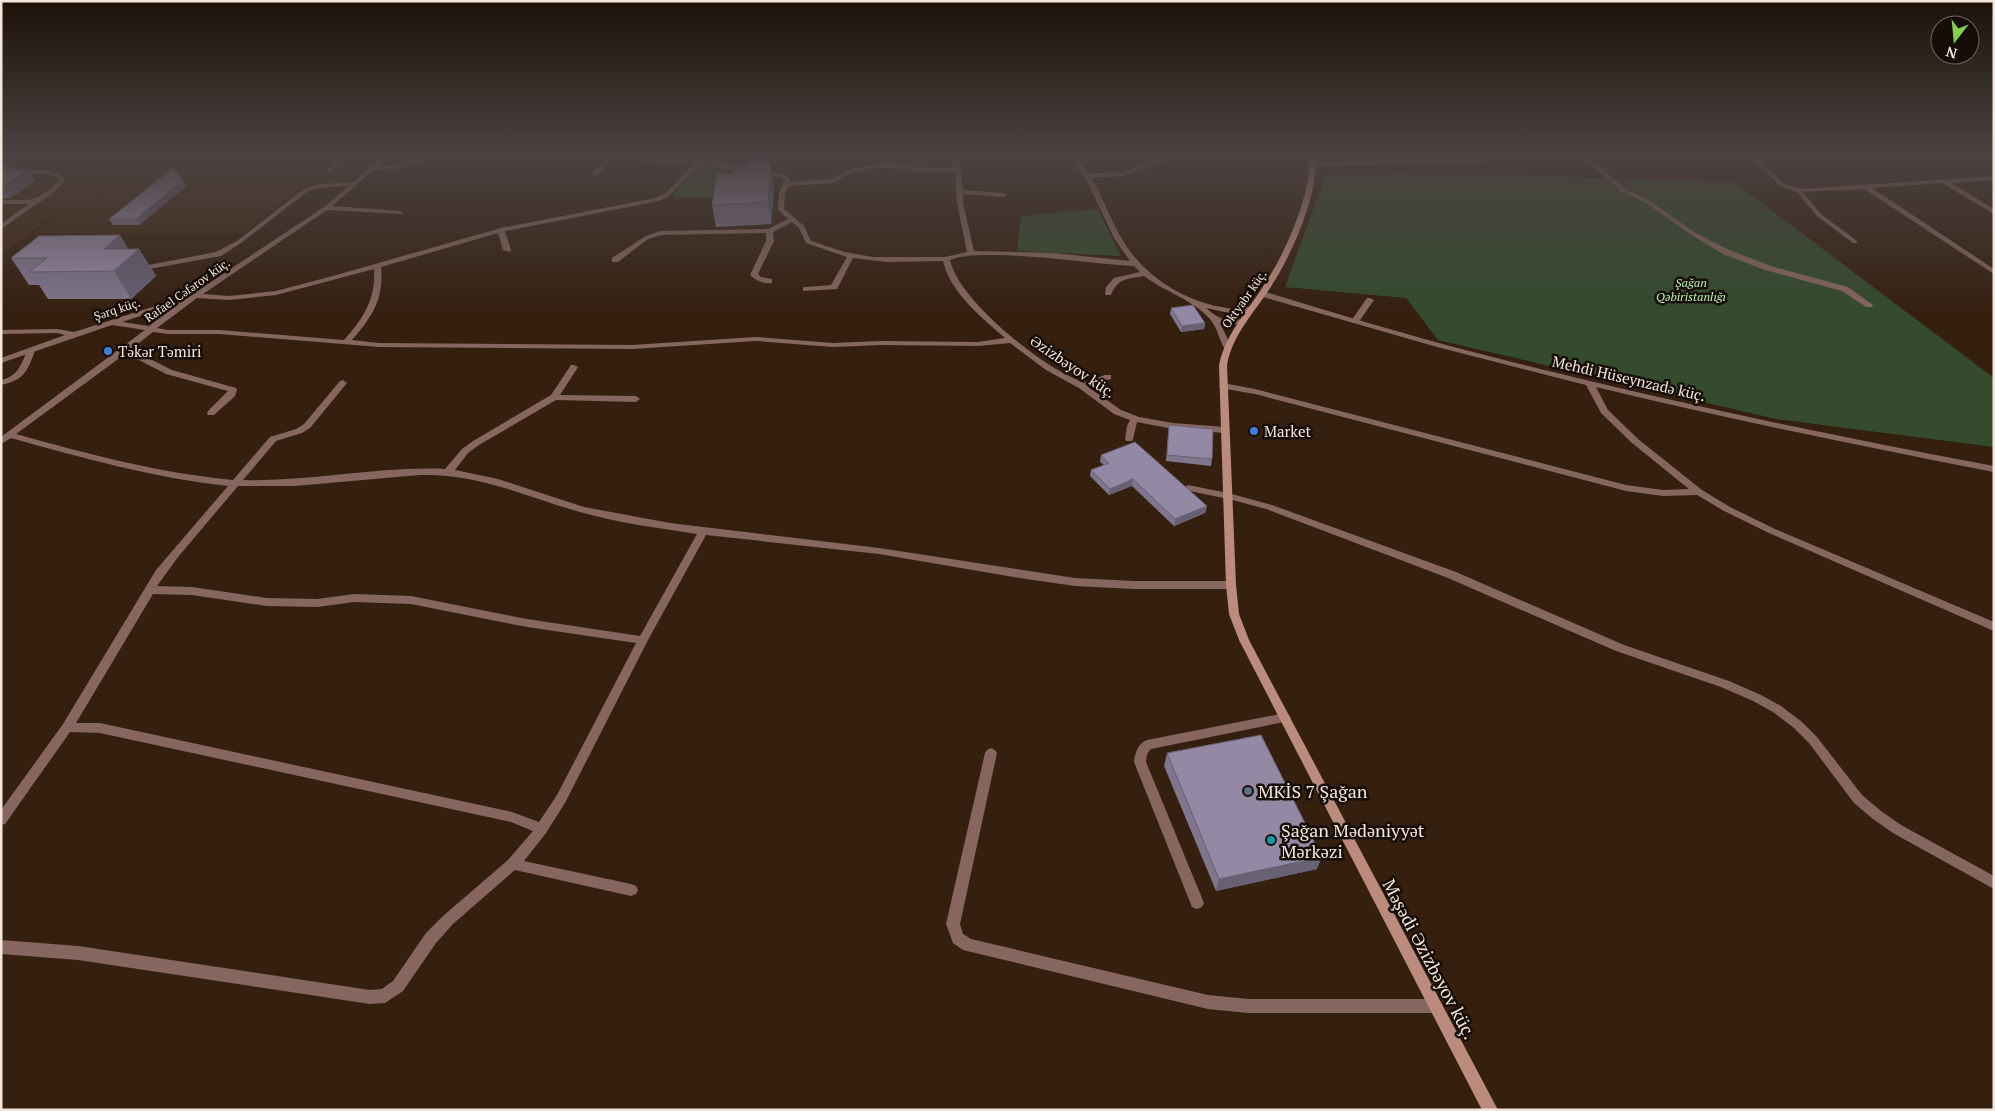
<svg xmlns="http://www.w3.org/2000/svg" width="1995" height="1111" font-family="'PT Serif',serif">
<rect width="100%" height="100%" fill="#352010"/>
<path fill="#432813" d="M142 156 95 201 79 203 97 202 145 156H375L347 182 304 185 243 233H34L70 203 1 255V160L93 159Z"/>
<g fill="#344b2e">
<path d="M700 164 740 170 751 184 775 189 774 192 723 194 716 198H674V193Z"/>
<path d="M1338 170 1734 182 1994 378V447L1776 419 1438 340 1406 298 1285 287 1325 177Z"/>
<path d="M1098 209 1121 256 1017 251 1021 216Z"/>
</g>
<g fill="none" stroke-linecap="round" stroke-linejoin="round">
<g fill="#85675f" fill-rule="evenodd">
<path d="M344 156H350L330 172H326V170Z"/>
<path d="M1576 156H1583L1604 170 1625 189 1650 201 1694 232 1729 250 1771 266 1848 287 1873 305 1872 307H1866L1842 291 1765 270 1723 254 1690 234 1646 203 1621 191 1600 172Z"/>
<path d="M1 169 48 170 63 176 65 181 54 192 1 229V224L29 204H1V200C32 200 36 203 59 181L58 178 47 174 1 173Z"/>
<path d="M355 182 357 183V185L319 188 308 191 241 243 221 256 138 271 134 269 138 267 216 252 237 241 304 189 318 184Z"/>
<path d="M1797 190H1801L1821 214 1857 241V243H1853L1817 216 1797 192Z"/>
<path d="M1367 298H1370L1374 300 1358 323H1352L1351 321Z"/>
<path d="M28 349H34L35 351C27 372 24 380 1 385V380C19 376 21 364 28 349Z"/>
<path d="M1188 485 1228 493 1233 496 1228 499 1185 490 1183 488Z"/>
<path d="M1285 713 1289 715 1291 718 1289 721 1151 749 1147 754 1146 762 1204 903 1202 907 1197 909 1192 907 1134 762C1135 753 1138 743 1147 740Z"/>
</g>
<g fill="#85675f" fill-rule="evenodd">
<path d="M380 156H386L376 167 401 164 432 156H440L401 168 372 171 332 206 400 211 402 212V214L327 210 203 294 229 296 276 291 340 274 501 228 655 198 666 193 694 163 610 160 598 175 596 176 593 174 604 159 551 158 548 156 699 159 786 175 790 179 789 182 832 179 850 169 884 163 915 167 953 168 949 156H955L961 170 963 190 1004 193 1007 195 1004 197 963 194V203L974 251 1054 253 1130 261 1114 238 1087 181 1069 156H1075L1089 174 1122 172 1169 156H1177L1176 157 1123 176 1091 178C1103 197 1110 219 1122 239 1143 276 1185 302 1227 308 1236 310 1245 306 1254 307V311H1251L1229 313 1206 308C1218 318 1225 322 1241 319L1245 321 1244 323 1230 325 1220 323 1231 346 1230 348H1224C1219 339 1217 327 1210 319 1192 299 1165 292 1144 276 1127 279 1118 278 1111 295H1105L1106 287 1114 278 1140 272 1134 266C1089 263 1045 256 999 255 983 255 965 254 950 260 959 298 1023 349 1056 369 1064 374 1074 378 1083 383L1105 375H1111V379L1088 387 1121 410 1139 417 1173 423 1225 427 1229 430 1225 433 1173 429 1137 422 1133 439 1132 441H1126L1125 439 1127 426 1130 420 1114 414 1079 388 1046 370 1010 343 978 346 881 345 833 347 756 341 632 349 379 347 219 334H168L153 332 126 353 144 356 172 370 236 388 237 390 235 396 214 415H208L207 413 208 411 228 391 166 374 139 360 121 357 16 434C88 454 159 473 233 480L270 437 296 429 304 424 340 381 343 380 347 383 310 428 302 433 276 441 243 480C311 482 378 466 445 469L462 449 473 441 551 395 571 365H574L578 367 560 395 636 396 640 399 636 402 556 400 479 445 468 453 455 470 498 479 584 507 670 523 879 548 1075 578 1134 581H1231L1236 585 1231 589H1134L1075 586 1026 579 879 554 706 535 648 640 565 803 546 833 524 861 631 884 636 886 638 890 636 894 631 896 515 870 453 924 436 943 403 991 385 1003 370 1004 78 960 1 954V940L78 946 370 990 382 989 393 981 426 933 443 916 508 860 533 831 511 822 100 733 70 732 5 824 1 825V810L63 724 156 570 228 486C154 478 82 458 11 438L1 444V437L145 330 112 325 1 363V358L65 335 57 333 1 334V330L57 329 74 332 193 294 324 207 353 183ZM700 164 782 178 784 179 779 193 778 210 788 219 768 229 660 231 644 237 612 258V262H618L648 239 661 235 766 233V241L750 275C756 281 764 284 772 283V279L761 277 758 274 774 241 773 232 792 222 799 228 806 243 847 257 831 285 806 287H803V291L837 289 853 258 887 262 943 261C950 292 982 318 1005 338L978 342 881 341 833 343 756 337 632 345 379 343 352 340C372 317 384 299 381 267L498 233 503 250 510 252 511 250 505 231 659 201 670 195ZM884 167 915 171 955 172 957 203 967 252 945 257H873L845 252 811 241 804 226 784 209 785 193 788 186 833 183 854 172ZM374 269C376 299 363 319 344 340L219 330H168L157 328 197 298 229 300 276 295ZM180 303 149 326 122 322ZM420 475C479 473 526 497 580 512 618 523 658 528 697 534L640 636 527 619 411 596 354 594 317 599 267 598 192 587 157 586 178 557 238 486H295ZM153 594 192 595 267 606 317 607 354 602 411 604 527 627 636 643 557 795 539 822 512 812 100 723H76Z"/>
<path d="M1500 156H1516L1513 158 1476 162 1314 166 1311 164 1314 162 1476 158Z"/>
<path d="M1749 156H1755L1784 184 1800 189 1994 176V180L1951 183 1994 209V214L1942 183 1872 188 1994 269V274L1864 189 1797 192 1780 186Z"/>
<path d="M1260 292H1266C1335 313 1403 334 1473 352 1645 397 1819 433 1994 466V472C1861 446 1728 419 1596 387L1608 410 1638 439 1702 490 1730 507 1775 529 1994 622V631L1769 533 1724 511 1697 495 1663 496 1626 491 1255 394 1220 388 1219 386 1223 383 1255 389 1626 485 1663 490 1689 489 1632 443 1601 413 1586 385 1437 347 1260 296Z"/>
<path d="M1228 493 1272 505 1456 572 1624 645 1729 681 1761 695 1781 706 1802 722 1817 737 1862 795 1881 811 1901 825 1994 876V889L1893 833 1873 819 1854 803 1809 743 1794 728 1773 712 1753 701 1721 687 1616 651 1448 578 1266 509 1225 498 1223 496 1225 494Z"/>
<path d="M991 748 995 750 997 753 960 924 963 934 971 939 1208 995 1248 999H1434L1439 1001 1441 1006 1439 1011 1434 1013H1248L1208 1009 963 950 953 943 946 924 985 753 987 750Z"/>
</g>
<path fill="#bb8b7e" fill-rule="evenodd" d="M1309 156H1315C1319 194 1292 254 1272 285 1255 312 1233 333 1227 365L1236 585 1239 614 1249 640 1498 1110H1482L1239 640 1229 614 1226 585 1219 365C1226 333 1247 312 1264 285 1285 254 1312 194 1309 156Z"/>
</g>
<g fill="#7f768d">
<path d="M1 164H9L13 170 28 169 35 181 10 198 1 199Z"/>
<path d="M771 168 774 190 771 224 716 227 712 205 731 174Z"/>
<path d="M183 180 186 186 139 225H113L109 219Z"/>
<path d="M120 235 128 249H139L156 276 131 299H48L39 285H29L11 258Z"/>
<path d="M1171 308 1205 323 1204 329 1181 332 1170 314Z"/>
<path d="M1169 425 1212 459 1211 466 1166 461Z"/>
<path d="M1101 455 1207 506 1205 513 1174 526 1132 486 1109 495 1090 476 1091 470 1104 465 1100 462Z"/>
<path d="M1167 753 1317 869 1216 891 1164 766Z"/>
</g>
<g fill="#686073">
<path d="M9 164 17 175 2 170Z"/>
<path d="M771 168 774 190 771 224 768 202Z"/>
<path d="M28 169 35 181 10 198 3 187Z"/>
<path d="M183 180 186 186 139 225 136 219Z"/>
<path d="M120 235 132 255 139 249 156 276 131 299 114 271 104 249Z"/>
<path d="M1205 323 1204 329 1181 332 1182 326Z"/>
<path d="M1133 479 1132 486 1109 495 1110 489Z"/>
<path d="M1207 506 1205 513 1174 526 1175 519Z"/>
<path d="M1322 857 1317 869 1216 891 1219 879Z"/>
</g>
<g fill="#9489a4" stroke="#686073">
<path d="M755 156H766L771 168 768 202 712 205 717 174H731Z"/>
<path d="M1 164H9L2 170 28 169 3 187H1Z"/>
<path d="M173 168 183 180 136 219H109Z"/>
<path d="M120 235 104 249H139L114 271 29 272 47 258H11L39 236Z"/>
<path d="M1193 305 1205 323 1182 326 1171 308Z"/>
<path d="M1169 425 1213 429 1212 459 1167 455Z"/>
<path d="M1135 442 1207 506 1175 519 1133 479 1110 489 1091 470 1109 463 1101 455Z"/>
<path d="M1261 735 1322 857 1219 879 1167 753Z"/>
</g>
<linearGradient id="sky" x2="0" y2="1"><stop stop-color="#1d1209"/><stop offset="0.5" stop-color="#4b4242"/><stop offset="1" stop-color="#4b4242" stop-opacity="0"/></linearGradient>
<rect width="1995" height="311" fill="url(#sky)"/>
<g fill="#3f7fe0" stroke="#160d06" stroke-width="2">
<circle cx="108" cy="351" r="5"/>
<circle cx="1254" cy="431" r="5"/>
</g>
<circle fill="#5c6f8a" stroke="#160d06" stroke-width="2" cx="1248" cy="791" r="5"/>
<circle fill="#0f9aa8" stroke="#160d06" stroke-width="2" cx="1271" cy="840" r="5"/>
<g text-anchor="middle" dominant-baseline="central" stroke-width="5" stroke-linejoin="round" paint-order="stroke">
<g font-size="12" font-style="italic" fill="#baf8aa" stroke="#160d06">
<text x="1691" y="282">Şağan<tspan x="1691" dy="14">Qəbiristanlığı</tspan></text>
</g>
<g font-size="12" fill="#f5e6dc" stroke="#160d06">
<text transform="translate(187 290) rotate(-35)">Rafael Cəfərov küç.</text>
<text transform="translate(1244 299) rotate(-55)">Oktyabr küç.</text>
<text transform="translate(117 309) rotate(-18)">Şərq küç.</text>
</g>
<g font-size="15" fill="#f5e6dc" stroke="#160d06" text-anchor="start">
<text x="118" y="351">Təkər Təmiri</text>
<text x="1264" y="431">Market</text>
</g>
<g font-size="15" fill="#f5e6dc" stroke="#160d06">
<text transform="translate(1073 366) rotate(34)">Əzizbəyov küç.</text>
<text transform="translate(1629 378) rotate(13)">Mehdi Hüseynzadə küç.</text>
</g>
<g font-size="18" fill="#f5e6dc" stroke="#160d06" text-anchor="start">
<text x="1258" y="791">MKİS 7 Şağan</text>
<text x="1281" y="830">Şağan Mədəniyyət<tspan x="1281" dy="21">Mərkəzi</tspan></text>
</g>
<g font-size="18" fill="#f5e6dc" stroke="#160d06">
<text transform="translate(1430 959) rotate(62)">Məşədi Əzizbəyov küç.</text>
</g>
</g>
<rect width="1995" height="1111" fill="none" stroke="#f5e6dc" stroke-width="5"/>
<g transform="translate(1955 40) rotate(196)"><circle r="24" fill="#160d06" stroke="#6f645c"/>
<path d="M0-4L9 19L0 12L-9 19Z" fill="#84cf4d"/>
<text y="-8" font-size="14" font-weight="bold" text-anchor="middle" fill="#f5e6dc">N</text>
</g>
</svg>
